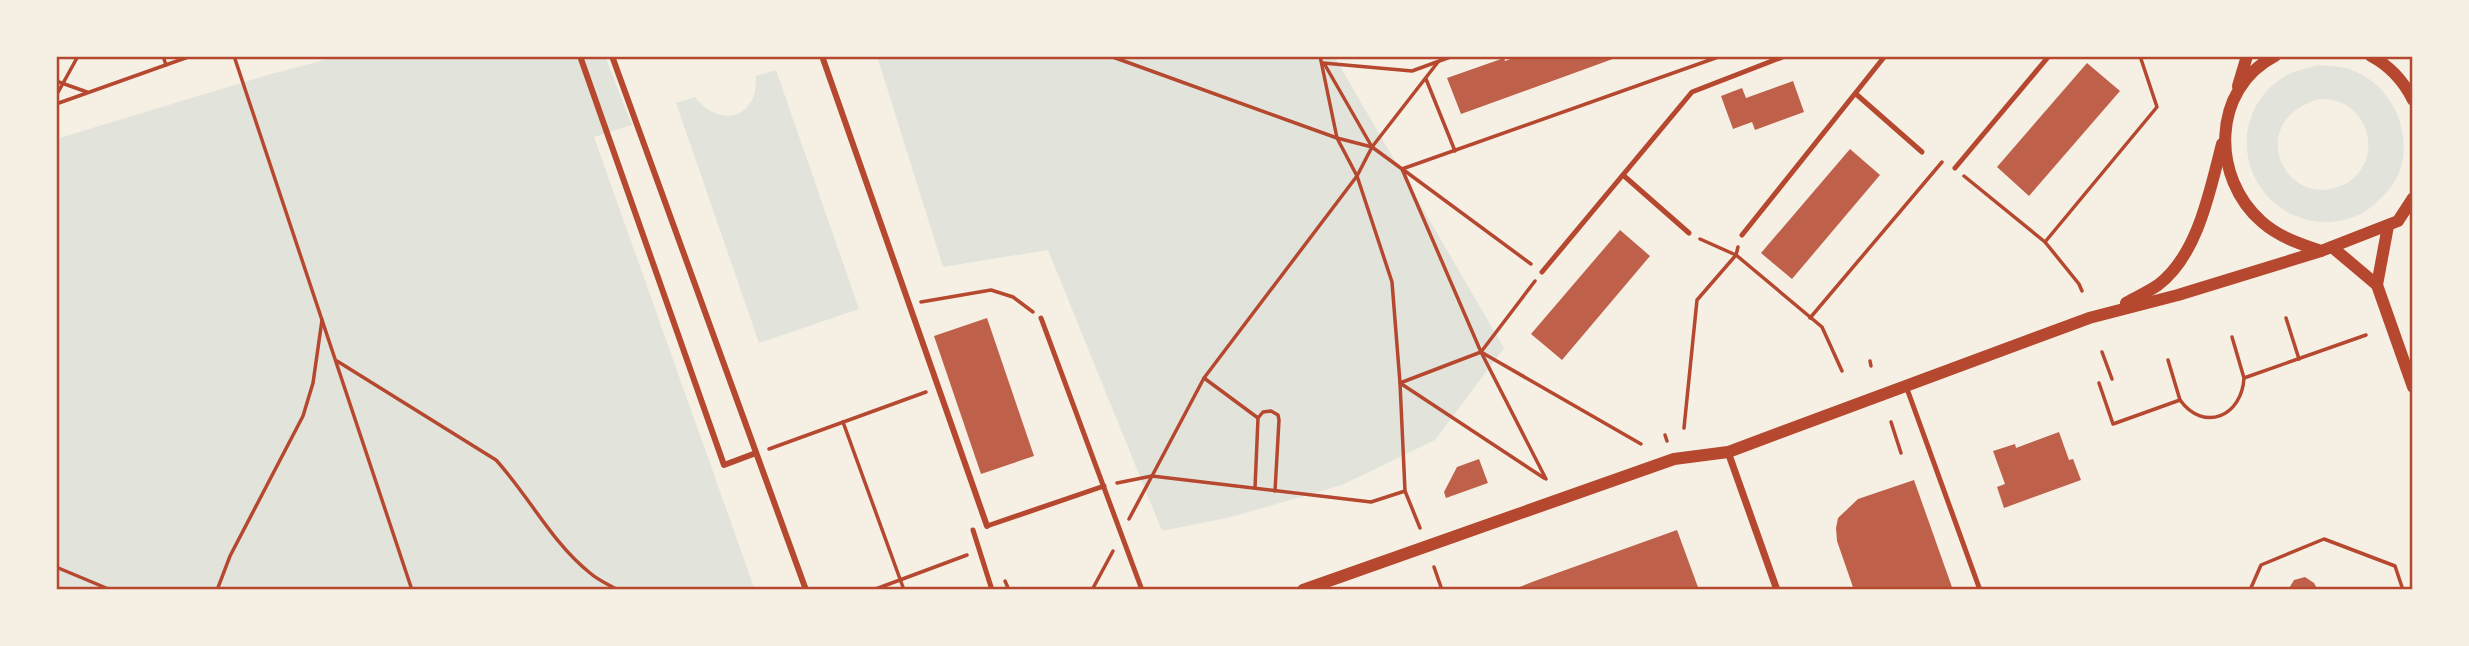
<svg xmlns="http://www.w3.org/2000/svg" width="2469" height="646" font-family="Georgia,serif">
<rect width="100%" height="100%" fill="#f6efe4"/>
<g fill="#e2e4dc" fill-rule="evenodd">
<path d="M340 56H605L632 125 594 137 755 590H56V139L271 74Z"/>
<path d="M877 56H1334L1504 348 1435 440 1342 485 1231 517 1162 531 1048 250 943 267Z"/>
<path d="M2318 65C2327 66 2340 66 2349 69 2389 82 2412 127 2401 167 2396 185 2383 197 2370 208 2356 219 2337 223 2320 222 2242 214 2219 114 2287 75 2296 70 2308 68 2318 65ZM2320 99C2325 99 2331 99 2336 101 2363 108 2377 142 2363 166 2356 178 2347 185 2334 188 2281 203 2246 119 2320 99Z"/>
<path d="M776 70 859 309 759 343 676 103 695 97C709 117 740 126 753 98 756 92 755 84 756 76Z"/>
</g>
<g fill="#bf614a">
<path d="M1519 56H1621L1461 114 1447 78 1504 58 1505 61Z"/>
<path d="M2087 63 2120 91 2029 196 1997 167Z"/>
<path d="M1793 81 1804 112 1755 130 1752 122 1733 129 1721 96 1742 88 1746 98Z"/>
<path d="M1850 149 1880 175 1792 279 1761 253Z"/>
<path d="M1620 230 1650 256 1562 360 1531 334Z"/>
<path d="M987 318 1034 456 981 474 934 336Z"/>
<path d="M2059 432 2069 460 2073 459 2081 480 2004 508 1997 487 2005 484 1993 451 2015 444 2016 448Z"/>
<path d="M1479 459 1488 483 1446 498 1444 492 1457 467Z"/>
<path d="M1914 480 1953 590H1854L1837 541 1836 528 1838 518 1858 499Z"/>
<path d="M1677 530 1699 590H1512L1532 582Z"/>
<path d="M2305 577 2314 583 2318 590H2288L2294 580Z"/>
</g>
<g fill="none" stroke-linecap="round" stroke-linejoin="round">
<g stroke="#b5482f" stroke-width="3.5">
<path d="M163 56 166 65"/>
<path d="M234 56 412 590"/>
<path d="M1110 56 1337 138 1372 147"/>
<path d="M1320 56 1337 138 1357 176 1392 282 1400 383 1481 352 1641 444"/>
<path d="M1323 63 1412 71 1453 56"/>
<path d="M1325 65 1372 147 1402 169 1481 352 1546 479"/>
<path d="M1426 79 1455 151"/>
<path d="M56 81 87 92"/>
<path d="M56 96 78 56"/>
<path d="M56 104 191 56"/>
<path d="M1402 169 1721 56"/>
<path d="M1405 171 1531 264"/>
<path d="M1964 176 2045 242 2079 284 2082 291"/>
<path d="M1700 239 1736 255 1822 327 1842 371"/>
<path d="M2045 242 2157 107 2140 56"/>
<path d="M921 302 991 290 1013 297 1033 312"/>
<path d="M1810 318 1942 162"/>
<path d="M2286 318 2299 359"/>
<path d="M2232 337 2244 378"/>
<path d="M1481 352 1535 281"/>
<path d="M2102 352 2112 379"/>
<path d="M2168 360 2180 400"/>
<path d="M337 361 496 460C529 496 552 543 590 573 598 580 609 585 618 590"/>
<path d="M1870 361 1871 366"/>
<path d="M1204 378 1258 418"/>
<path d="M2099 383 2113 424 2180 400C2204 433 2242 416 2244 378L2366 335"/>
<path d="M843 422 904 590"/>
<path d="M1891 422 1901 453"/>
<path d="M1684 428 1697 300 1736 255 1738 247"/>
<path d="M1665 435 1667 441"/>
<path d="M769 449 926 392"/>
<path d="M1117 483 1152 476 1204 378 1357 176 1372 147 1438 62"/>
<path d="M1255 488 1258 418 1263 412 1271 411 1278 415 1279 420 1275 491"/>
<path d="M1129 519 1152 476 1371 502 1405 491"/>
<path d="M1420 528 1405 491 1400 383 1544 478"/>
<path d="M56 567 111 590"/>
<path d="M1434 567 1442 590"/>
<path d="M1005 581 1009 590"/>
<path d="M56 588 57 590"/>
<path d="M217 590 230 556 303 416 313 383 322 320"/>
<path d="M873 590 967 555"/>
<path d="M1092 590 1113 551"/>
<path d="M2250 590 2261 565 2324 539 2395 566 2403 590"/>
</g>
<g stroke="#b5482f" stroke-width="5">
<path d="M1856 94 1922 152"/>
<path d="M1955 168 2049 56"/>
<path d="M1623 175 1689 233"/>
<path d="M1742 235 1885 56"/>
<path d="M1542 272 1692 92 1785 56"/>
<path d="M1041 318 1142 590"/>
<path d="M1906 386 1980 590"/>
<path d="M987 526 1104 486"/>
<path d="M973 530 992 590"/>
</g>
<g stroke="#b5482f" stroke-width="6">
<path d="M580 56 724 465 756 453"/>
<path d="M612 56 806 590"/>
<path d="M822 56 987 526"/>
</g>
<path stroke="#b5482f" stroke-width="7" d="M1728 452 1777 590"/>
<g stroke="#b5482f" stroke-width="12">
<path d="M2275 56C2211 89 2211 178 2262 222 2279 237 2300 244 2321 251L2398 221 2413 198"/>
<path d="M2371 56C2390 66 2403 80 2413 100"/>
<path d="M2238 86 2247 56"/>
<path d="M2388 226 2377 285 2413 387"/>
<path d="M2332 247 2377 285"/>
<path d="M2126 303C2136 297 2148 292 2158 285 2198 255 2210 190 2222 144"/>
<path d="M1303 590 1674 459 1728 452 2089 318 2178 295 2321 251"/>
</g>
</g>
<rect width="2469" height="646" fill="none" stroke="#f6efe4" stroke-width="116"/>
<rect x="58" y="58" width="2353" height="530" fill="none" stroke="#b5482f" stroke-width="2.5"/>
</svg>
